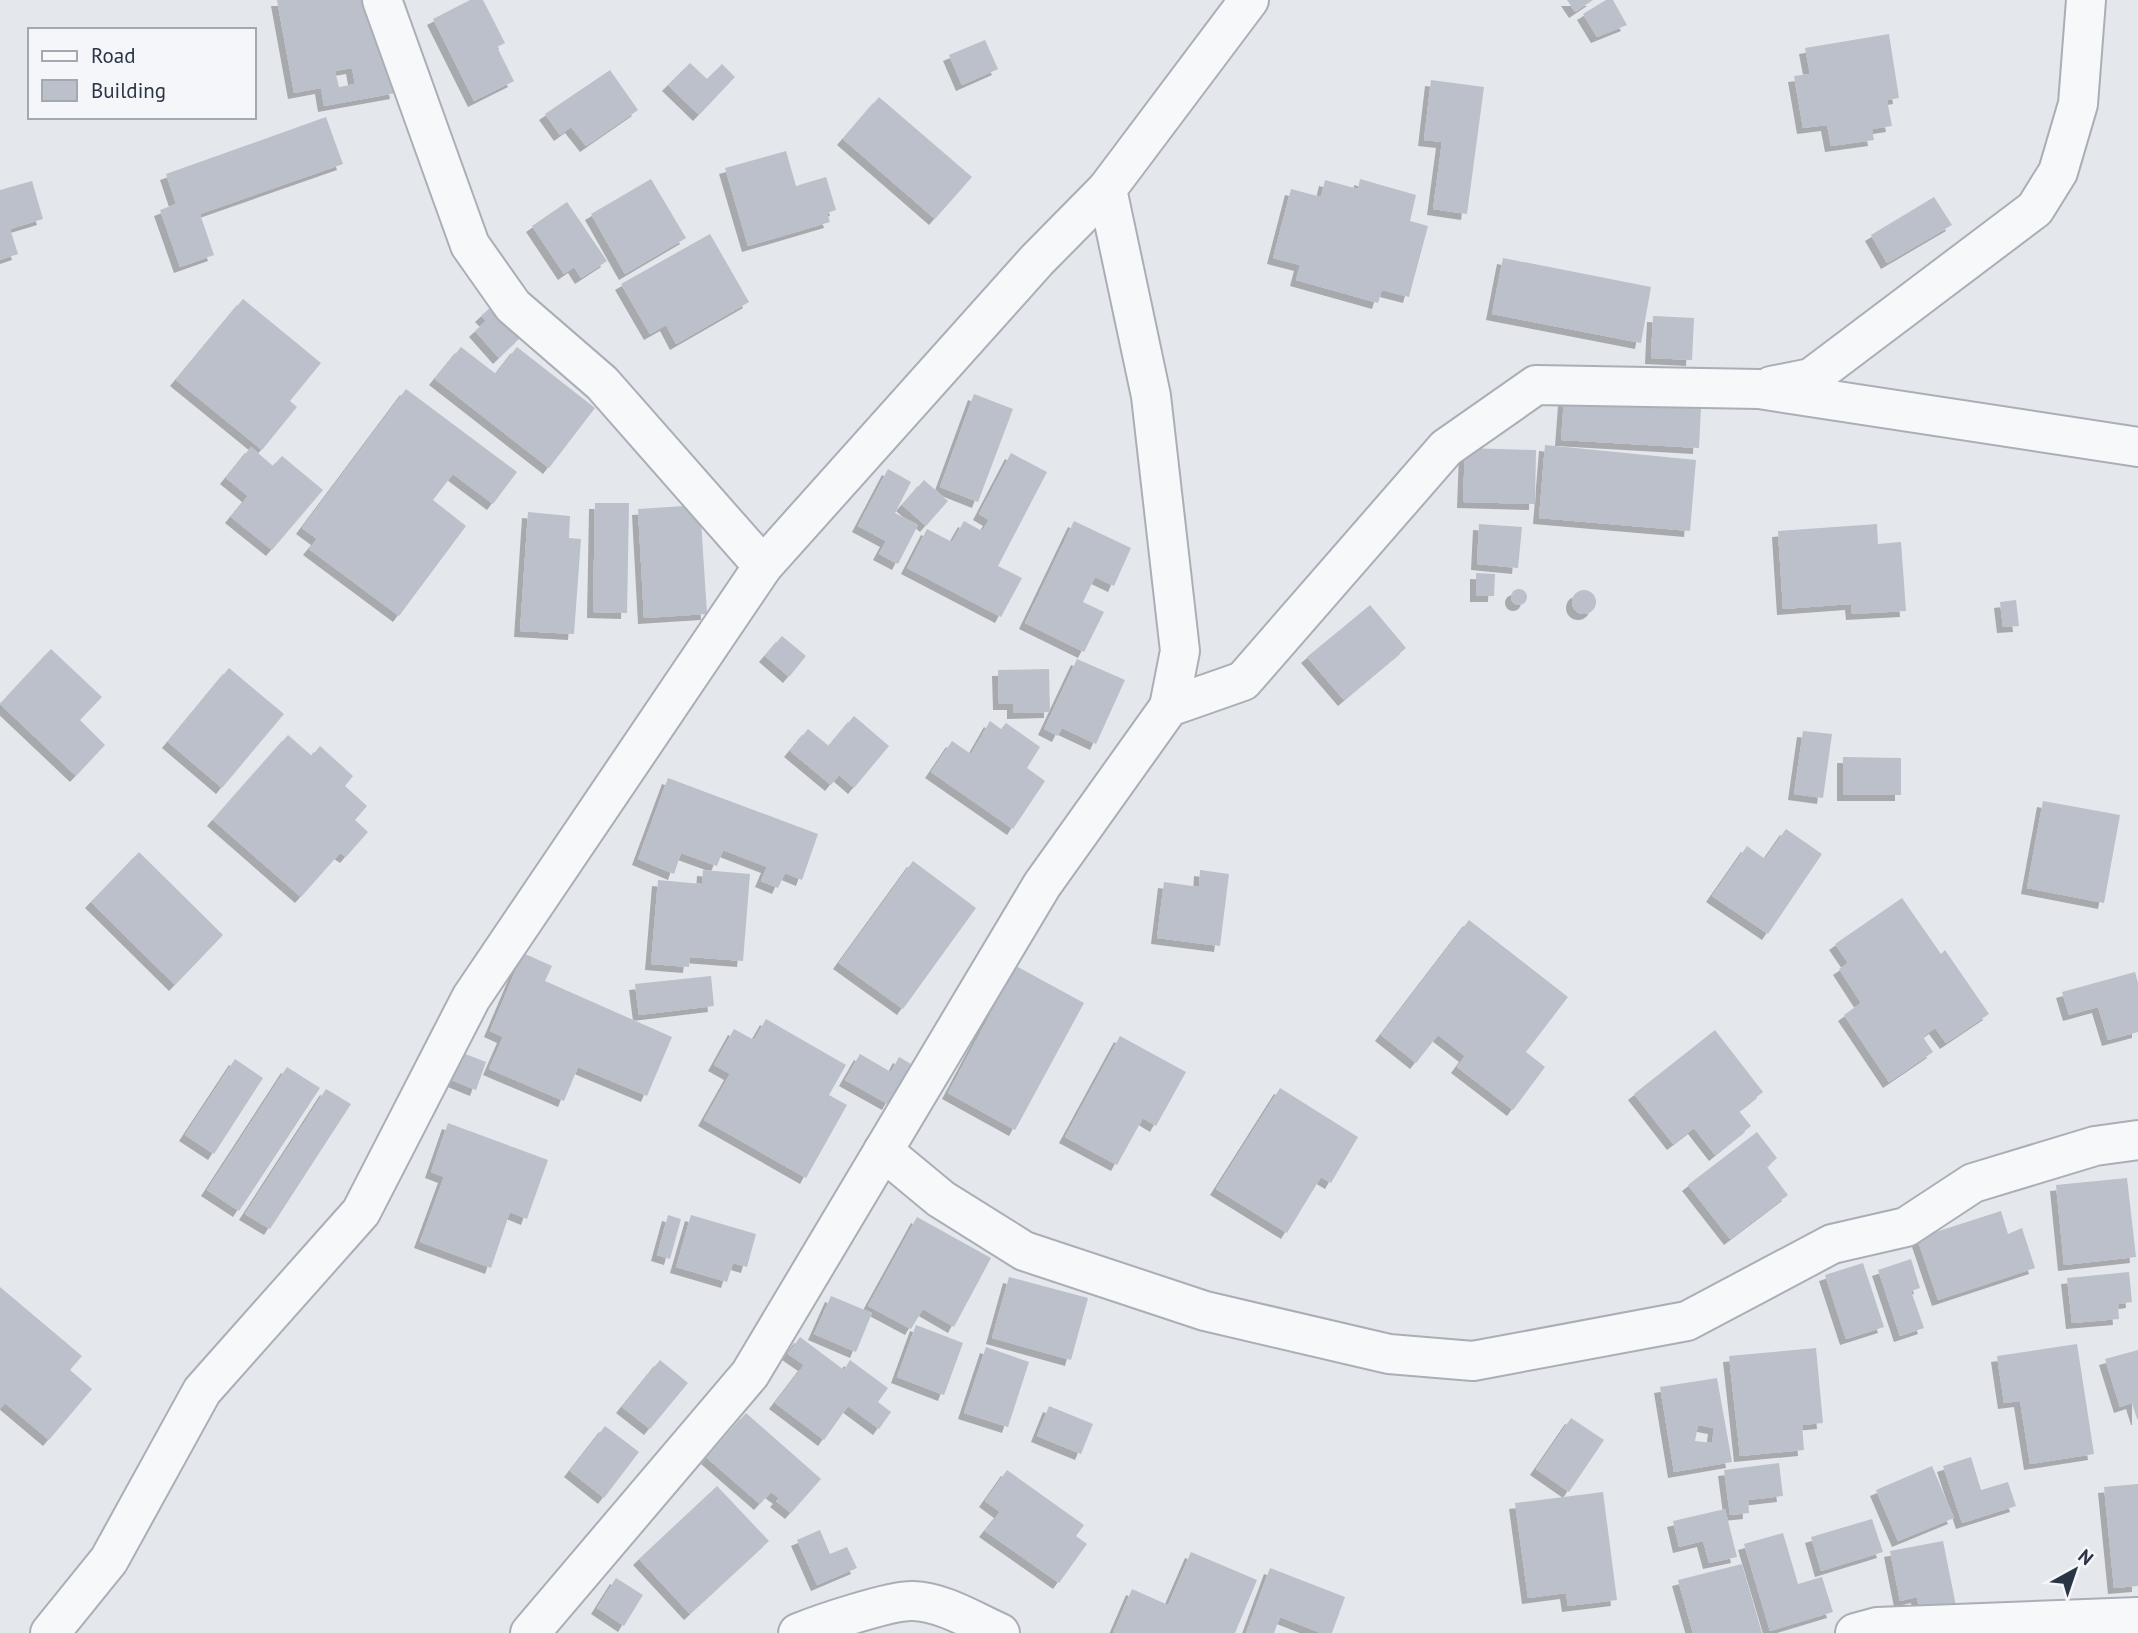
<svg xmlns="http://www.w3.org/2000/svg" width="2138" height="1633" font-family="'PT Sans',sans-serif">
<defs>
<filter id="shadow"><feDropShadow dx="-6" dy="6" stdDeviation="0" flood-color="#0004"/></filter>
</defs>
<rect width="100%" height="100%" fill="#e4e7ec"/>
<g fill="#bbc0ca" fill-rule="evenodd" filter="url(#shadow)">
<path d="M277 0H378L396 93 324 106 321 88 294 93ZM352 68 355 84 339 87 335 71Z"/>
<path d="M470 0H483L505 43 497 47 514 81 474 101 433 19Z"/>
<path d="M1567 0H1593L1575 12Z"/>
<path d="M1606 0H1613L1627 25 1597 37 1583 14Z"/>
<path d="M1889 34 1899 98 1887 100 1892 126 1872 129 1874 140 1831 146 1827 125 1803 128 1794 76 1810 74 1805 48Z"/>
<path d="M985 40 998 69 962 85 949 55Z"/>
<path d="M690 63 707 79 722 64 735 77 699 115 668 85Z"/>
<path d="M610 70 638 110 586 146 571 127 560 135 545 114Z"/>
<path d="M1431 80 1484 87 1467 214 1433 209 1442 142 1424 140Z"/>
<path d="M879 97 972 177 935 219 843 139Z"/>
<path d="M326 117 343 164 200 214 214 255 180 267 160 210 176 204 166 174Z"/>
<path d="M786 151 796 186 826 177 836 210 827 213 830 222 748 246 725 168Z"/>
<path d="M651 179 686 238 625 274 591 214Z"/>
<path d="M1360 179 1416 195 1410 221 1428 226 1409 297 1382 290 1378 303 1296 280 1300 265 1273 258 1291 189 1321 197 1325 180 1358 189Z"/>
<path d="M32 181 43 219 10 229 18 254 0 260V190Z"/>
<path d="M1934 197 1952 225 1887 263 1871 235Z"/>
<path d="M567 202 607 261 581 278 574 267 564 274 532 226Z"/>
<path d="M710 234 749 302 676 344 666 325 650 334 621 284Z"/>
<path d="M1503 258 1651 287 1641 343 1492 314Z"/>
<path d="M243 299 321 363 290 401 297 407 262 450 176 380Z"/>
<path d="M493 305 521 337 499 358 475 331 486 321 481 316Z"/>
<path d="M1653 316 1694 318 1692 360 1651 358Z"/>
<path d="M461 347 496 374 517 347 595 408 549 468 435 379Z"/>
<path d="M406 389 517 472 493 504 453 474 433 500 466 526 399 616 309 549 317 539 302 528Z"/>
<path d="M974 394 1013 409 978 502 940 487Z"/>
<path d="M1564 400 1701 407 1699 448 1561 440Z"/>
<path d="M1545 445 1696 460 1690 531 1539 518Z"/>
<path d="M251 447 273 466 282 456 323 490 272 550 231 517 248 496 226 478Z"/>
<path d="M1465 448 1536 450 1535 504 1463 502Z"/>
<path d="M1011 453 1047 472 998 566 1022 578 1001 617 907 568 927 529 952 542 964 521 982 531 989 520 979 514Z"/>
<path d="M888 469 911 482 895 513 918 525 898 564 879 554 886 541 858 526Z"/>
<path d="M924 480 948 501 926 526 902 505Z"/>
<path d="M595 503H629L627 613 593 612Z"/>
<path d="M700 505 707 614 644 618 638 509Z"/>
<path d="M528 512 570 516 569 538 581 539 574 634 520 631Z"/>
<path d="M1074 521 1131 548 1114 586 1095 577 1083 602 1104 612 1084 652 1025 623Z"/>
<path d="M1479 524 1522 527 1518 568 1477 564Z"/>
<path d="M1877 524 1878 544 1901 542 1906 611 1852 614 1851 604 1783 609 1778 531Z"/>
<path d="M1476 573 1495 574 1494 596H1476Z"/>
<circle cx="1519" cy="597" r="8"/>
<circle cx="1584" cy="602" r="12"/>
<path d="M2016 600 2019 626 2003 627 2000 602Z"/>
<path d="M1370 605 1406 648 1344 700 1307 657Z"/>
<path d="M782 636 806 656 789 677 765 656Z"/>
<path d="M51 649 102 697 80 720 105 745 76 776 0 704Z"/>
<path d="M1077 659 1125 680 1096 744 1062 728 1058 736 1044 729Z"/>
<path d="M229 668 284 714 222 788 168 742Z"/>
<path d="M1049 669 1050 712 1013 713V704H999L998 670Z"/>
<path d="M854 716 889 746 854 788 839 775 831 785 790 751 808 729 829 746Z"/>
<path d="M990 721 1001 729 1006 723 1040 747 1027 768 1045 781 1013 829 931 772 952 741 971 754Z"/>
<path d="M1803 731 1832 734 1823 798 1794 794Z"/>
<path d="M288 735 312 756 320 746 353 776 345 786 367 806 355 820 368 832 346 857 340 853 301 897 213 820Z"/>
<path d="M1843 757 1901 758V795H1843Z"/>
<path d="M668 778 818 834 802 880 785 873 778 888 761 881 767 867 723 850 717 866 681 853 674 874 638 859Z"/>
<path d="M2043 801 2120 815 2104 903 2027 888Z"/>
<path d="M1786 829 1822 854 1768 934 1712 896 1747 846 1765 859Z"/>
<path d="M139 852 223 935 175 985 91 902Z"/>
<path d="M913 861 976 908 903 1009 839 963Z"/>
<path d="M703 870 750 874 743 961 690 957 689 967 651 964 658 880 702 884Z"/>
<path d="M1200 870 1229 874 1220 946 1157 938 1164 882 1199 887Z"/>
<path d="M1902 898 1941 954 1945 950 1989 1014 1946 1043 1935 1028 1923 1037 1933 1052 1889 1082 1844 1015 1861 1003 1839 969 1848 963 1835 944Z"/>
<path d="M1469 920 1568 997 1526 1052 1545 1067 1513 1110 1457 1067 1465 1056 1438 1035 1416 1063 1381 1035Z"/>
<path d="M523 953 552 966 545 981 672 1037 647 1096 578 1067 564 1101 489 1069 503 1037 490 1031Z"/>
<path d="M1016 966 1084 1003 1015 1130 948 1093Z"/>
<path d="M2135 972 2138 983V1032L2108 1040 2098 1007 2069 1015 2062 992Z"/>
<path d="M711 976 714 1006 639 1015 635 984Z"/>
<path d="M766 1019 846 1065 829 1095 847 1105 806 1178 704 1120 730 1074 714 1065 734 1029 754 1040Z"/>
<path d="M1715 1030 1763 1092 1739 1111 1751 1126 1715 1155 1694 1128 1673 1144 1634 1094Z"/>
<path d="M1120 1036 1186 1072 1156 1126 1143 1118 1117 1165 1065 1137Z"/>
<path d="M455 1050 486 1062 476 1090 444 1077Z"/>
<path d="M860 1054 891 1072 899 1057 911 1064 888 1104 845 1080Z"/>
<path d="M235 1059 263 1078 214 1154 185 1135Z"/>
<path d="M287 1067 320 1088 239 1211 207 1190Z"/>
<path d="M1280 1088 1358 1137 1331 1183 1321 1177 1287 1233 1216 1189Z"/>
<path d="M326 1089 351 1104 270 1229 245 1214Z"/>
<path d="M448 1123 548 1160 527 1219 510 1212 491 1268 420 1242 444 1177 431 1172Z"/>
<path d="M1757 1132 1777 1158 1767 1167 1788 1195 1730 1239 1688 1185Z"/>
<path d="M2127 1178 2136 1257 2064 1265 2056 1185Z"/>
<path d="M2001 1211 2008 1234 2022 1228 2035 1268 1938 1300 1917 1238Z"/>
<path d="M668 1215 681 1219 670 1259 657 1255Z"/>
<path d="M691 1215 756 1234 747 1267 733 1263 727 1282 676 1267Z"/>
<path d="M917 1217 991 1258 954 1327 923 1309 911 1329 868 1306Z"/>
<path d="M1911 1259 1920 1288 1911 1291 1924 1328 1900 1336 1878 1270Z"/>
<path d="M1863 1263 1884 1327 1846 1339 1825 1275Z"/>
<path d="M2129 1272 2132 1302 2118 1304 2119 1319 2072 1323 2067 1278Z"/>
<path d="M1009 1277 1088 1298 1071 1360 992 1338Z"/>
<path d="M0 1287 82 1356 70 1370 92 1389 49 1440 5 1403 0 1409Z"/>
<path d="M831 1296 872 1313 856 1352 814 1334Z"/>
<path d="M916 1325 963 1343 944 1395 897 1377Z"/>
<path d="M800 1337 844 1370 850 1360 888 1388 878 1402 891 1412 879 1429 848 1406 824 1440 775 1403 804 1365 788 1354Z"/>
<path d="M2077 1344 2094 1454 2030 1464 2020 1401 2004 1403 1997 1356Z"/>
<path d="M986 1347 1029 1362 1008 1427 964 1413Z"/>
<path d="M1816 1348 1823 1423 1802 1425 1804 1450 1740 1456 1729 1356Z"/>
<path d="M2138 1350V1419H2137L2132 1403 2120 1407 2105 1359Z"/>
<path d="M660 1360 688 1383 650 1429 622 1407Z"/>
<path d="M1717 1378 1732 1462 1674 1472 1660 1387ZM1698 1425 1714 1428 1712 1443 1695 1441Z"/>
<path d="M1049 1406 1093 1424 1081 1454 1037 1436Z"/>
<path d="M746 1413 821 1479 791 1513 776 1501 779 1498 771 1492 760 1504 707 1458Z"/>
<path d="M1571 1418 1604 1440 1569 1492 1536 1469Z"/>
<path d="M605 1426 639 1452 604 1498 570 1471Z"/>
<path d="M1971 1457 1981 1490 2008 1482 2016 1506 1962 1523 1943 1466Z"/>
<path d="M1779 1463 1783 1496 1748 1500 1749 1513 1730 1515 1724 1470Z"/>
<path d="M1932 1466 1954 1518 1898 1541 1876 1490Z"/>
<path d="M1007 1470 1084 1525 1076 1536 1087 1544 1059 1583 985 1531 1000 1512 985 1501Z"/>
<path d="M2138 1484V1586L2114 1588 2104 1487Z"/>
<path d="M717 1486 769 1541 690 1614 639 1559Z"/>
<path d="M1603 1492 1617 1600 1568 1606 1566 1593 1528 1598 1515 1503Z"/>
<path d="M1725 1509 1737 1557 1709 1563 1703 1541 1679 1547 1673 1521Z"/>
<path d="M1872 1519 1883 1552 1821 1571 1811 1537Z"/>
<path d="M820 1530 830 1554 847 1547 857 1568 817 1585 797 1540Z"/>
<path d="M1783 1533 1798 1584 1822 1577 1833 1612 1770 1631 1744 1544Z"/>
<path d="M1943 1541 1956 1606 1920 1614 1917 1597 1900 1601 1890 1551Z"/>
<path d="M1191 1552 1257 1580 1235 1633H1113L1132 1589 1168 1605Z"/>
<path d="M1742 1564 1762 1633H1693L1678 1580Z"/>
<path d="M1270 1568 1345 1597 1332 1633H1321L1280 1617 1274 1633H1246Z"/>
<path d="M616 1578 643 1595 624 1626 597 1608Z"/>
</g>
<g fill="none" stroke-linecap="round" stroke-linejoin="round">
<defs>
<g id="street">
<path d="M382 0 470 245 513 306 602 383 763 566"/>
<path d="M1771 386 1811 378 2035 209 2058 172 2078 104 2086 0"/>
<path d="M1169 707 1180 651 1151 396 1107 189 1249 0"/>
<path d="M883 1151 941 1199 1024 1251 1205 1311 1389 1354 1473 1361 1687 1321 1832 1244 1906 1227 1973 1183 2095 1146 2138 1140"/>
<path d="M50 1633 109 1560 202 1391 361 1212 471 998 763 566 1037 260 1107 189"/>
<path d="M530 1633 750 1374 1042 885 1169 707 1243 681 1446 448 1536 385 1759 389 2138 447"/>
<path d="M798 1633C820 1624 891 1600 913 1601 943 1602 973 1621 1000 1633"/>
<path d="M1855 1633 1877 1627 2138 1617"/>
</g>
</defs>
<use href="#street" stroke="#a9aeb7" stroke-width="42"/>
<use href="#street" stroke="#f7f8fa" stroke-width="38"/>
</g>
<rect x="28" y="28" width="228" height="91" fill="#f4f6f9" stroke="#a4a8b1" stroke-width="2"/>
<rect x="42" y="51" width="35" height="10" fill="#f7f8fa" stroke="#a4a8b1" stroke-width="2"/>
<text x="91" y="63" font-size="21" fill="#2b3445">Road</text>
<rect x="42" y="80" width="35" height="21" fill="#bbc0ca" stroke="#a4a8b1" stroke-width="2"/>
<text x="91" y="98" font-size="21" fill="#2b3445">Building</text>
<g transform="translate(2075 1570) rotate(40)" stroke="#f4f6f9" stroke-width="5" paint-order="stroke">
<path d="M0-5L12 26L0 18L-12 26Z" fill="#2b3445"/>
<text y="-10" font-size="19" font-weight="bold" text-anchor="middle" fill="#2b3445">N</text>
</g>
</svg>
